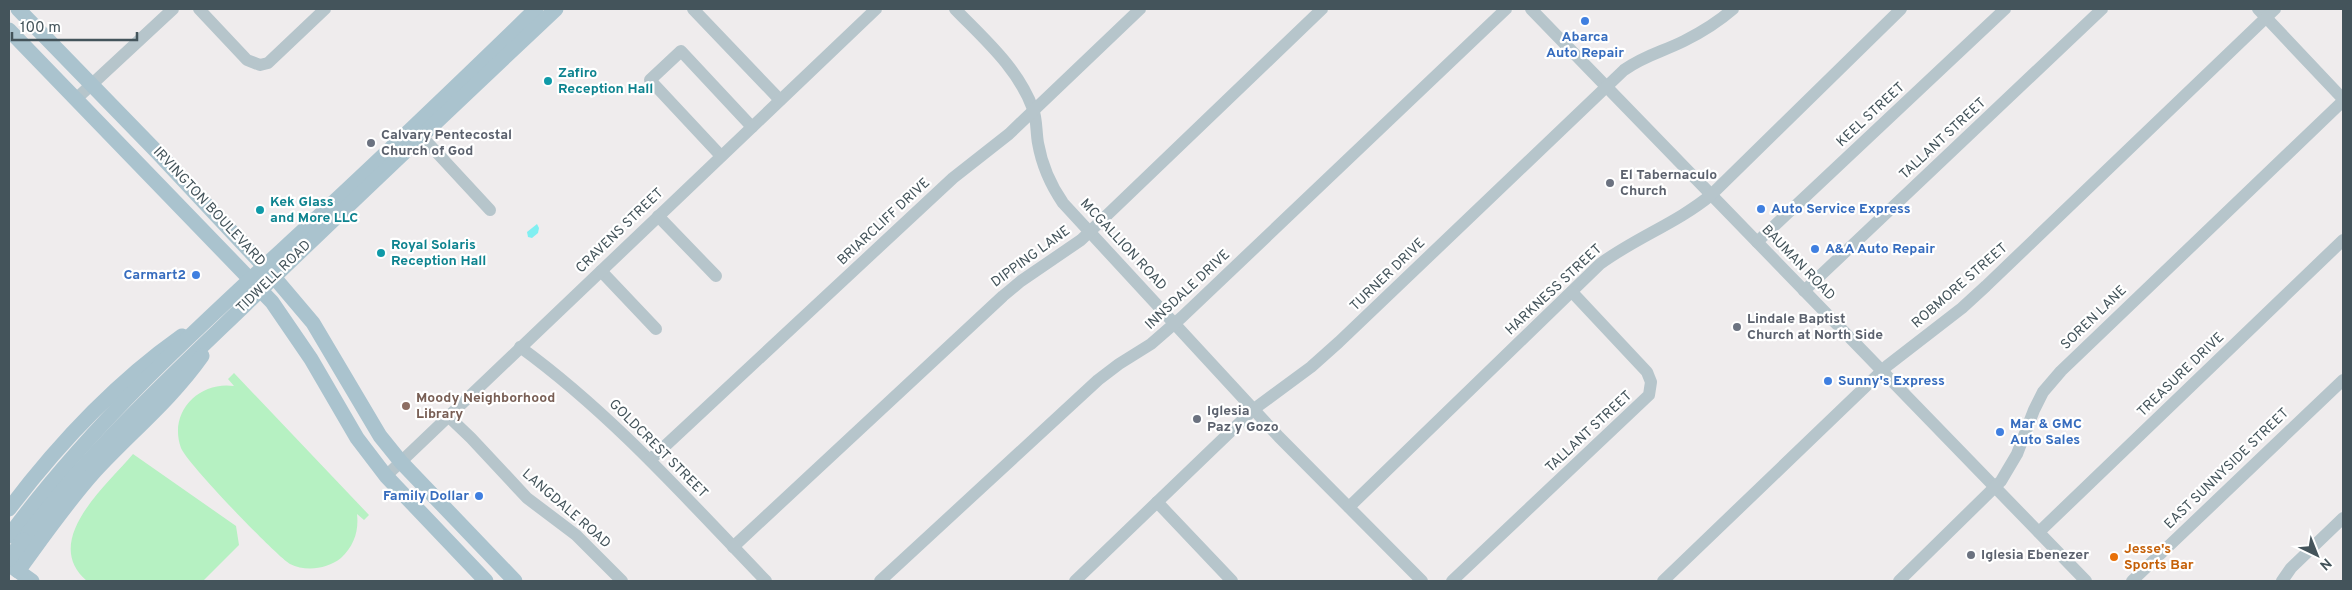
<svg xmlns="http://www.w3.org/2000/svg" width="2352" height="590" font-family="Overpass,sans-serif">
<rect width="100%" height="100%" fill="#efeced"/>
<g fill="#b6f1c2">
<path d="M234 373 369 515 364 520 357 514C359 531 354 546 341 558 327 569 306 572 290 564 276 556 186 462 181 448 168 412 199 381 234 386L228 379Z"/>
<path d="M133 454 236 526 239 545 203 581H87C40 541 107 485 133 454Z"/>
</g>
<path fill="#80eff1" d="M537 224 539 228 538 233 532 238 528 237 527 232Z"/>
<g fill="none" stroke-linecap="round" stroke-linejoin="round">
<g stroke="#b6c5cb" stroke-width="12">
<path d="M199 9 247 60 260 65 268 63 325 9"/>
<path d="M693 9 780 100"/>
<path d="M955 9C984 39 1018 68 1033 109 1037 119 1036 132 1038 143 1042 166 1050 184 1063 203L1279 437 1422 581"/>
<path d="M1531 9 2086 581"/>
<path d="M2258 9 2343 99"/>
<path d="M76 99 173 9"/>
<path d="M415 129 490 210"/>
<path d="M721 156 650 80 681 51 752 127"/>
<path d="M658 216 716 276"/>
<path d="M1757 242 2005 9"/>
<path d="M601 271 656 329"/>
<path d="M1804 291 2102 9"/>
<path d="M520 347C612 414 687 499 766 581"/>
<path d="M448 416 471 438 527 498 576 535 622 581"/>
<path d="M650 460 953 178 1009 134 1140 9"/>
<path d="M386 476 876 9"/>
<path d="M1157 502 1232 581"/>
<path d="M1349 507 1600 264C1635 238 1677 223 1711 195L1901 9"/>
<path d="M2039 532 2343 240"/>
<path d="M733 547 1003 296 1021 281 1081 240 1322 9"/>
<path d="M880 581 1098 380 1119 364 1151 344 1182 317 1506 9"/>
<path d="M1075 581 1254 409 1311 367 1339 342 1624 70C1645 55 1662 52 1684 41 1702 32 1718 22 1733 9"/>
<path d="M1452 581 1649 395 1651 382 1647 372 1572 292"/>
<path d="M1663 581 1887 366 1962 308 1986 286 2275 9"/>
<path d="M1899 581 2001 481 2017 454 2034 410 2043 392 2061 371 2343 101"/>
<path d="M2132 581 2343 380"/>
<path d="M2282 581 2291 568 2343 518"/>
</g>
<g stroke="#aac3ce" stroke-width="15">
<path d="M18 9 157 152 274 277 313 323 380 436 401 462 515 581"/>
<path d="M9 30 272 302 311 359 357 438 386 476 486 581"/>
<path d="M9 509C59 443 114 384 182 336"/>
<path d="M9 536C97 416 212 315 321 214 393 147 465 78 536 9"/>
<path d="M23 540C89 452 167 380 246 304 348 205 452 107 556 9"/>
<path d="M11 566 32 581"/>
<path d="M18 571C43 537 67 502 95 471 131 432 171 400 202 356"/>
</g>
<path stroke="#aac3ce" stroke-width="15" d="M9 559 23 540"/>
</g>
<g fill="#3f7fe0" stroke="#fff" stroke-width="2">
<circle cx="1585" cy="21" r="5"/>
<circle cx="1761" cy="209" r="5"/>
<circle cx="1815" cy="249" r="5"/>
<circle cx="196" cy="275" r="5"/>
<circle cx="1828" cy="381" r="5"/>
<circle cx="2000" cy="432" r="5"/>
<circle cx="479" cy="496" r="5"/>
</g>
<g fill="#0f9aa8" stroke="#fff" stroke-width="2">
<circle cx="548" cy="81" r="5"/>
<circle cx="260" cy="210" r="5"/>
<circle cx="381" cy="253" r="5"/>
</g>
<g fill="#6b7280" stroke="#fff" stroke-width="2">
<circle cx="371" cy="143" r="5"/>
<circle cx="1610" cy="183" r="5"/>
<circle cx="1737" cy="327" r="5"/>
<circle cx="1197" cy="419" r="5"/>
<circle cx="1971" cy="555" r="5"/>
</g>
<circle fill="#8d6e63" stroke="#fff" stroke-width="2" cx="406" cy="406" r="5"/>
<circle fill="#e8710a" stroke="#fff" stroke-width="2" cx="2114" cy="557" r="5"/>
<g text-anchor="middle" dominant-baseline="central" stroke-width="4.5" stroke-linejoin="round" paint-order="stroke">
<g font-size="14" font-weight="bold" fill="#366cbe" stroke="#fff" text-anchor="start">
<text x="1585" y="37" text-anchor="middle">Abarca<tspan x="1585" dy="16">Auto Repair</tspan></text>
<text x="1771" y="209">Auto Service Express</text>
<text x="1825" y="249">A&amp;A Auto Repair</text>
<text x="186" y="275" text-anchor="end">Carmart2</text>
<text x="1838" y="381">Sunny's Express</text>
<text x="2010" y="424">Mar &amp; GMC<tspan x="2010" dy="16">Auto Sales</tspan></text>
<text x="469" y="496" text-anchor="end">Family Dollar</text>
</g>
<g font-size="14" font-weight="bold" fill="#0d838f" stroke="#fff" text-anchor="start">
<text x="558" y="73">Zafiro<tspan x="558" dy="16">Reception Hall</tspan></text>
<text x="270" y="202">Kek Glass<tspan x="270" dy="16">and More LLC</tspan></text>
<text x="391" y="245">Royal Solaris<tspan x="391" dy="16">Reception Hall</tspan></text>
</g>
<g font-size="14" fill="#44545b" stroke="#fff">
<text transform="translate(1871 115) rotate(-43)">KEEL STREET</text>
<text transform="translate(1943 139) rotate(-43)">TALLANT STREET</text>
<text transform="translate(209 207) rotate(47)">IRVINGTON BOULEVARD</text>
<text transform="translate(884 222) rotate(-43)">BRIARCLIFF DRIVE</text>
<text transform="translate(620 231) rotate(-44)">CRAVENS STREET</text>
<text transform="translate(1123 245) rotate(47)">MCGALLION ROAD</text>
<text transform="translate(1031 257) rotate(-36)">DIPPING LANE</text>
<text transform="translate(1798 263) rotate(46)">BAUMAN ROAD</text>
<text transform="translate(1388 275) rotate(-44)">TURNER DRIVE</text>
<text transform="translate(274 277) rotate(-44)">TIDWELL ROAD</text>
<text transform="translate(1960 286) rotate(-41)">ROBMORE STREET</text>
<text transform="translate(1188 290) rotate(-43)">INNSDALE DRIVE</text>
<text transform="translate(1554 290) rotate(-43)">HARKNESS STREET</text>
<text transform="translate(2094 318) rotate(-44)">SOREN LANE</text>
<text transform="translate(2181 375) rotate(-44)">TREASURE DRIVE</text>
<text transform="translate(1589 432) rotate(-43)">TALLANT STREET</text>
<text transform="translate(658 449) rotate(45)">GOLDCREST STREET</text>
<text transform="translate(2227 469) rotate(-44)">EAST SUNNYSIDE STREET</text>
<text transform="translate(566 509) rotate(41)">LANGDALE ROAD</text>
</g>
<g font-size="14" font-weight="bold" fill="#5b616d" stroke="#fff" text-anchor="start">
<text x="381" y="135">Calvary Pentecostal<tspan x="381" dy="16">Church of God</tspan></text>
<text x="1620" y="175">El Tabernaculo<tspan x="1620" dy="16">Church</tspan></text>
<text x="1747" y="319">Lindale Baptist<tspan x="1747" dy="16">Church at North Side</tspan></text>
<text x="1207" y="411">Iglesia<tspan x="1207" dy="16">Paz y Gozo</tspan></text>
<text x="1981" y="555">Iglesia Ebenezer</text>
</g>
<g font-size="14" font-weight="bold" fill="#785e54" stroke="#fff" text-anchor="start">
<text x="416" y="398">Moody Neighborhood<tspan x="416" dy="16">Library</tspan></text>
</g>
<g font-size="14" font-weight="bold" fill="#c56008" stroke="#fff" text-anchor="start">
<text x="2124" y="549">Jesse's<tspan x="2124" dy="16">Sports Bar</tspan></text>
</g>
</g>
<rect width="2352" height="590" fill="none" stroke="#44545b" stroke-width="20"/>
<g transform="translate(2317 555) rotate(137)" stroke="#ffffff" stroke-width="4" paint-order="stroke">
<path d="M0-4L9 19L0 12L-9 19Z" fill="#44545b"/>
<text y="-8" font-size="14" font-weight="bold" text-anchor="middle" fill="#44545b">N</text>
</g>
<path d="M12 32v8h125v-8" fill="none" stroke="#44545b" stroke-width="2.5"/>
<text x="20" y="32" font-size="15" fill="#44545b" stroke="#ffffff" stroke-width="4" paint-order="stroke">100 m</text>
</svg>
